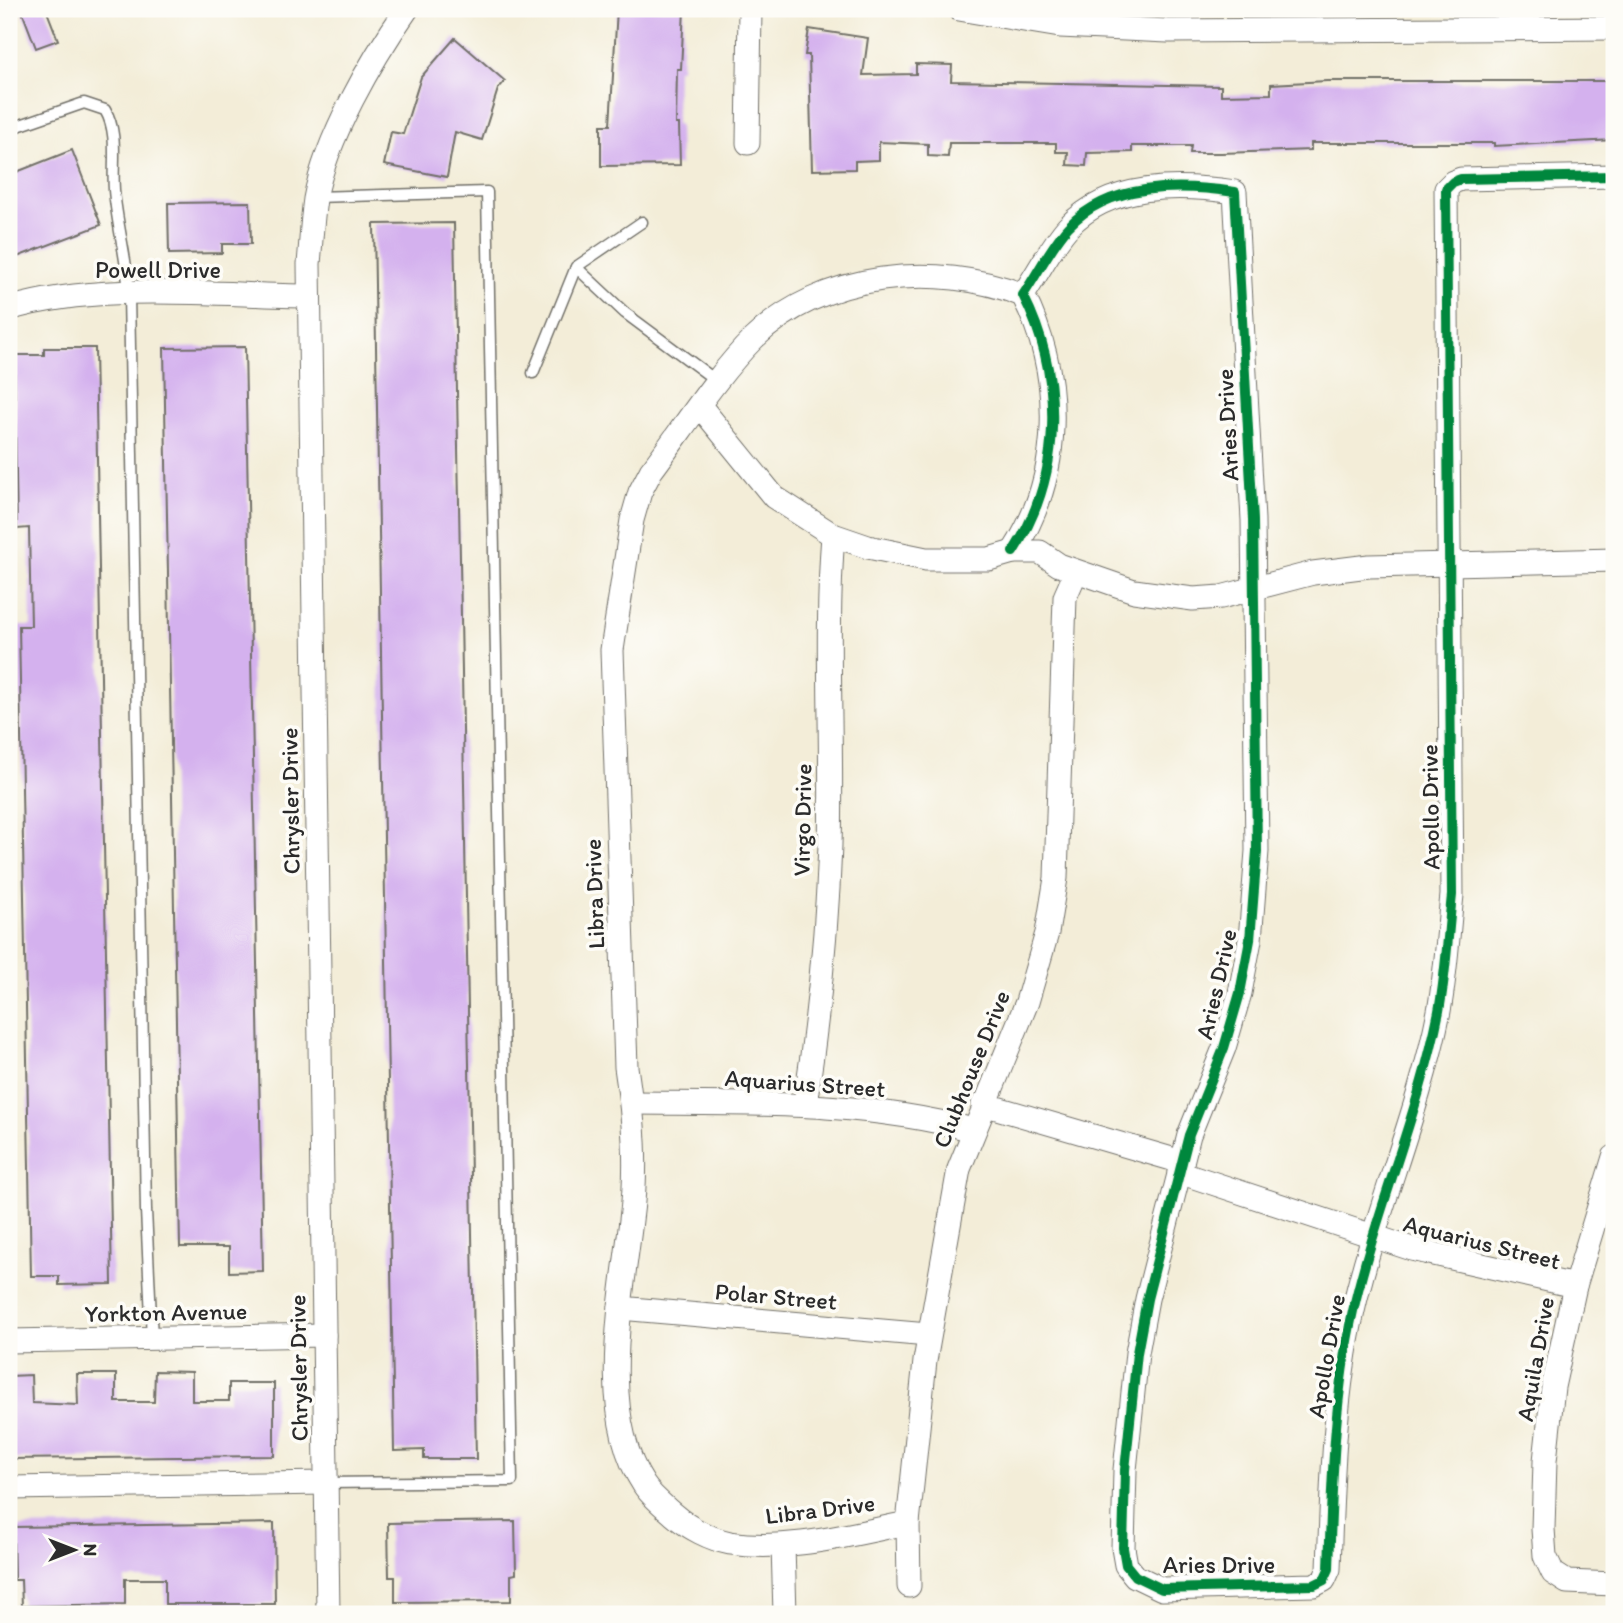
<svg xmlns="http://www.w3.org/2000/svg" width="1623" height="1623" font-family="Itim,sans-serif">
<rect width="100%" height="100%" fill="#fdfcf7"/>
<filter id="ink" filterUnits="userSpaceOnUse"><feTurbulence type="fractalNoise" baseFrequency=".0143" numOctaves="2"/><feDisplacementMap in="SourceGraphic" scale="14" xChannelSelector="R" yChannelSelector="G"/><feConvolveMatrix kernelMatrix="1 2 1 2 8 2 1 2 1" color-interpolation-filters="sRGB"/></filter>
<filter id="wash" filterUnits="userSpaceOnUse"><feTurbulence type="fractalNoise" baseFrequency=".00686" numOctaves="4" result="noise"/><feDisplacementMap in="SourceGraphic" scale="28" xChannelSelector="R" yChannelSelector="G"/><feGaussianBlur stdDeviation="1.57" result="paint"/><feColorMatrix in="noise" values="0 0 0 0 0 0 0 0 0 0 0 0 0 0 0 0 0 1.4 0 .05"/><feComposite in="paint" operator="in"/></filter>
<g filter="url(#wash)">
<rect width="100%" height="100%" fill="#f3edd8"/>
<g id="blocks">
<g fill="#d4b1ee">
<path d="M21 9H46L58 40 36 48Z"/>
<path d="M617 9H684L681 69H677L676 124H679L680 165 601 166V125H610Z"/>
<path d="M809 29 868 38 863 75 916 74V64L952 65 951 81 1221 86V95L1271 94V84L1327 81H1614V140L1494 146V143H1311V150L1221 153H1190L1191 146H1132V152L1087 153 1086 166 1067 165 1068 152H1056V143H949L948 157 928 156V144L879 142V160L855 161V169L812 170 809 55H805Z"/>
<path d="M455 38 505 81 498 89 482 140 455 132 447 177 384 165 391 132 403 134 421 77Z"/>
<path d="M72 150 101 225 9 260V175Z"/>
<path d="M250 202 251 244H222V253L169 254 168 203Z"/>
<path d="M454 223 476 1459H424V1450L394 1451 374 224Z"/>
<path d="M245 347 263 1271 229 1272V1247H180L164 348Z"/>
<path d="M44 348H95L112 1284 59 1285V1276H31L19 626H31L29 528 17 529 14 355H44Z"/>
<path d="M155 1371 192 1372V1401H229V1383H274V1456L9 1459V1376L31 1375 32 1403 78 1405 77 1374H116V1402H154Z"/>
<path d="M515 1521 516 1574 511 1575V1601L395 1602V1577H389L388 1523Z"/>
<path d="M274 1523 275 1604H165V1579H125V1604L22 1606 21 1580H14L13 1527Z"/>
</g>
</g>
</g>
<g filter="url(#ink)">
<use href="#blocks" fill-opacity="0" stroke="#716f68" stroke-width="2"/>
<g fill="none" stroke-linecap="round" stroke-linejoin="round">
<defs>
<g id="service">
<path d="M9 129 84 103 105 110C119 133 112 164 114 190 117 225 127 259 129 294L146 1210 152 1339"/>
<path d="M315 197 487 192 512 1481 326 1483"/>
<path d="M642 222 576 267 625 313 718 382"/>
<path d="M533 373 576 267"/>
</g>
<g id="minor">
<path d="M959 9 1060 26 1168 31 1614 28"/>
<path d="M748 143 750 9"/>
<path d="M9 309C98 282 215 295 309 296"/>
<path d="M700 406 774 497 833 535 868 547 926 559H989L1013 552H1040L1059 565 1134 591 1193 599 1221 597 1313 573 1369 566 1614 560"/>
<path d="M1013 552C1063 475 1064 376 1023 295 1038 273 1051 246 1068 227 1110 182 1180 184 1235 192L1253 520 1257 851 1250 940 1240 993 1224 1048 1189 1135 1147 1299 1137 1353 1125 1470 1123 1548 1126 1565 1135 1576 1162 1589 1314 1585 1324 1580 1329 1569C1332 1482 1334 1396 1353 1311 1376 1210 1419 1113 1439 1011 1446 973 1448 933 1452 895L1446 189 1453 182 1461 179 1614 176"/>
<path d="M632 1103C746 1104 863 1100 973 1130"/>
<path d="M983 1104 1182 1162"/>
<path d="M805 1105C818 1019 827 932 830 845 833 742 825 638 833 535"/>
<path d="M1614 1157 1575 1286 1553 1387 1545 1461 1543 1529 1545 1556 1553 1573 1567 1582 1614 1584"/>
<path d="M1179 1172 1412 1249 1575 1286"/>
<path d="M620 1308 928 1335"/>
<path d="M9 1341 324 1335"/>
<path d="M9 1488 326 1483"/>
<path d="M908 1523C850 1534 789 1552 730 1543 710 1539 689 1528 674 1515 664 1506 651 1496 644 1485 597 1414 622 1299 631 1220 638 1168 634 1119 626 1067L612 650 632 520 640 492 651 471C682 430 717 375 753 339 822 272 936 261 1023 295"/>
<path d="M783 1546 785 1614"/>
<path d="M909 1586 908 1523 925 1361 959 1169 1027 1002 1047 933 1056 878 1065 597 1076 572"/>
<path d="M328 1614 309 264C311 242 312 220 315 199 326 138 372 59 407 9"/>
</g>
</defs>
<use href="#service" stroke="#716f68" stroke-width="13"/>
<use href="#minor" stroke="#716f68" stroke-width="25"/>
<use href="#service" stroke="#fff" stroke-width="10"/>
<use href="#minor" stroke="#fff" stroke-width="23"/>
<defs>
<path id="cycleway" d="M1013 552C1063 475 1064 376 1023 295 1038 273 1051 246 1068 227 1110 182 1180 184 1235 192L1253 520 1257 851 1250 940 1240 993 1224 1048 1189 1135 1147 1299 1137 1353 1125 1470 1123 1548 1126 1565 1135 1576 1162 1589 1314 1585 1324 1580 1329 1569C1332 1482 1334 1396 1353 1311 1376 1210 1419 1113 1439 1011 1446 973 1448 933 1452 895L1446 189 1453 182 1461 179 1614 176"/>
</defs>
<use href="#cycleway" stroke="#fdfcf7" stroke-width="15"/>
<use href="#cycleway" stroke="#00873e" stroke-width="10"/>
</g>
</g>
<g text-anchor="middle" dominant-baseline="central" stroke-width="7" stroke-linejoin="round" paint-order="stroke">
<g font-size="24" fill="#2b2b2b" stroke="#fdfcf7">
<text x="158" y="269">Powell Drive</text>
<text transform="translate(1227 425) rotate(-93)">Aries Drive</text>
<text transform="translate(290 801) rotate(-91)">Chrysler Drive</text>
<text transform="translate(1430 807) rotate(-91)">Apollo Drive</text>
<text transform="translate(802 820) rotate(-89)">Virgo Drive</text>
<text transform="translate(594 894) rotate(-92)">Libra Drive</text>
<text transform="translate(1216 984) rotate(-77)">Aries Drive</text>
<text transform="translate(971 1069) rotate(-68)">Clubhouse Drive</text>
<text transform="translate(805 1083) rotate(4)">Aquarius Street</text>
<text transform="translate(1482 1242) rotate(14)">Aquarius Street</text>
<text transform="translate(776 1296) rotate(5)">Polar Street</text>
<text transform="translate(166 1312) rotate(-1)">Yorkton Avenue</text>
<text transform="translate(1326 1356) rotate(-80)">Apollo Drive</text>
<text transform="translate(1535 1359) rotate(-80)">Aquila Drive</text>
<text transform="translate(298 1368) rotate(-91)">Chrysler Drive</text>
<text transform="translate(820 1509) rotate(-7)">Libra Drive</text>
<text x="1219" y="1564">Aries Drive</text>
</g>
</g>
<rect width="1623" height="1623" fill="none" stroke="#fdfcf7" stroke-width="35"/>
<g transform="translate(74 1550) rotate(90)" stroke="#fdfcf7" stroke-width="5" paint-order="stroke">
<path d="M0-5L12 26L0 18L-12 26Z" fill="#2b2b2b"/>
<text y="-10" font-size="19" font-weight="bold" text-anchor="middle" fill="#2b2b2b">N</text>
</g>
</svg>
